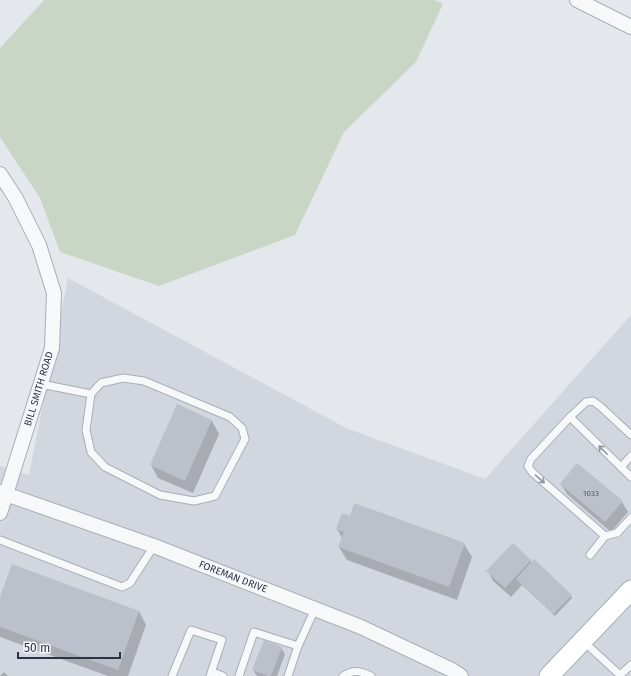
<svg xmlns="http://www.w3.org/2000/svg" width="631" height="676" font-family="'Fira Sans',sans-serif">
<rect width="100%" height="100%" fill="#e4e7ec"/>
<path fill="#d2d6de" d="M68 278 346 428 485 479 631 315V676H0V466L29 475Z"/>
<path fill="#c9d6c5" d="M44 0H435L443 4 416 62 344 132 295 235 159 286 60 252 40 198 0 137V48Z"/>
<g fill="#0003">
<path d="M177 405 212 421 219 434 193 493 158 478 151 465Z"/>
<path d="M561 484 622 502 628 512 611 532 567 494Z"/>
<path d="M337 529 464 544 472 557 457 600 347 560 339 547 342 538Z"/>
<path d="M530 560 532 563 571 595 572 598 555 616 522 585 511 597 493 581 488 571Z"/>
<path d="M0 600 139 611 146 625 128 676H108L0 637Z"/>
<path d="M281 648 285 654 277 676H257L253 670Z"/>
<path d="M4 672 8 676H0Z"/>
</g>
<g fill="#bbc0ca">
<path d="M177 404 212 420 185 481 150 465Z"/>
<path d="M577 463 623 501 605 522 560 484Z"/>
<path d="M354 503 465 543 449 587 338 547 344 532 336 529 342 513 350 516Z"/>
<path d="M513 543 531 560 505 588 486 571Z"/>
<path d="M534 559 572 595 553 614 516 579Z"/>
<path d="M12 564 139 611 118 670 0 627V597Z"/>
<path d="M264 640 282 647 271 676H268L252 670Z"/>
</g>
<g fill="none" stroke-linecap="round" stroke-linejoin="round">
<defs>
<g id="service">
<path d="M41 384 91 394 101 383 123 378 144 381 230 417 242 428 245 439 215 496 194 501 160 495 105 467 91 452 86 430 91 394"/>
<path d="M570 417 586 402 593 401 601 407 631 435"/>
<path d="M621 467 631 456"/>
<path d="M605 536 532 472 528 466 531 459 570 417 631 477"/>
<path d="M0 540 122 587 130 583 154 546"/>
<path d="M590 555 605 536 617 533 631 518"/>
<path d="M583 641 620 675 631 665"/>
<path d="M212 672 223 676"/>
<path d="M172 676 191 630 222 640 210 676"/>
<path d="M239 676 254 632 298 646"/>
<path d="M288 676 298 646 315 609"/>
<path d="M343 676C354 669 360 671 371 676"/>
</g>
<g id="minor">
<path d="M577 0 631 27"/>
<path d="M0 174 15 197 39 245 54 293 52 348 0 513"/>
<path d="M0 492 154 546 361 627 452 670 461 676"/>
</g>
<path id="secondary" d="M549 676 631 590"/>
</defs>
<use href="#service" stroke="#a9aeb7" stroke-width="9"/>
<use href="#minor" stroke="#a9aeb7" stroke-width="16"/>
<use href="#secondary" stroke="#a9aeb7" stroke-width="21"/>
<use href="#service" stroke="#f7f8fa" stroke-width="7"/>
<use href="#minor" stroke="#f7f8fa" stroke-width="14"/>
<use href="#secondary" stroke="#fff" stroke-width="19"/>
</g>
<defs><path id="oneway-shaft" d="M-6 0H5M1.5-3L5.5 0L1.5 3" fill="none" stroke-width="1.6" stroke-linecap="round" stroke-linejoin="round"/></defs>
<g stroke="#9196a0">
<use href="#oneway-shaft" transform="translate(603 450) rotate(-135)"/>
<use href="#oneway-shaft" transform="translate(540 479) rotate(41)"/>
</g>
<g text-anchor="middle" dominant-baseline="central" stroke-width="3.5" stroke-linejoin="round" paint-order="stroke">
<g font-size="8" fill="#4f5766">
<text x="591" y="493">1033</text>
</g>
<g font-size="10" fill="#2b3445" stroke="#f4f6f9">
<text transform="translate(39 389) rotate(-73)">BILL SMITH ROAD</text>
<text transform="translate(233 577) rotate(21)">FOREMAN DRIVE</text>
</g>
</g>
<path d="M18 652v6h102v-6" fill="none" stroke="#2b3445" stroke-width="2"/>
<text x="24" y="652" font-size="12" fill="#2b3445" stroke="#f4f6f9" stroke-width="3" paint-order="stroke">50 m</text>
</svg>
